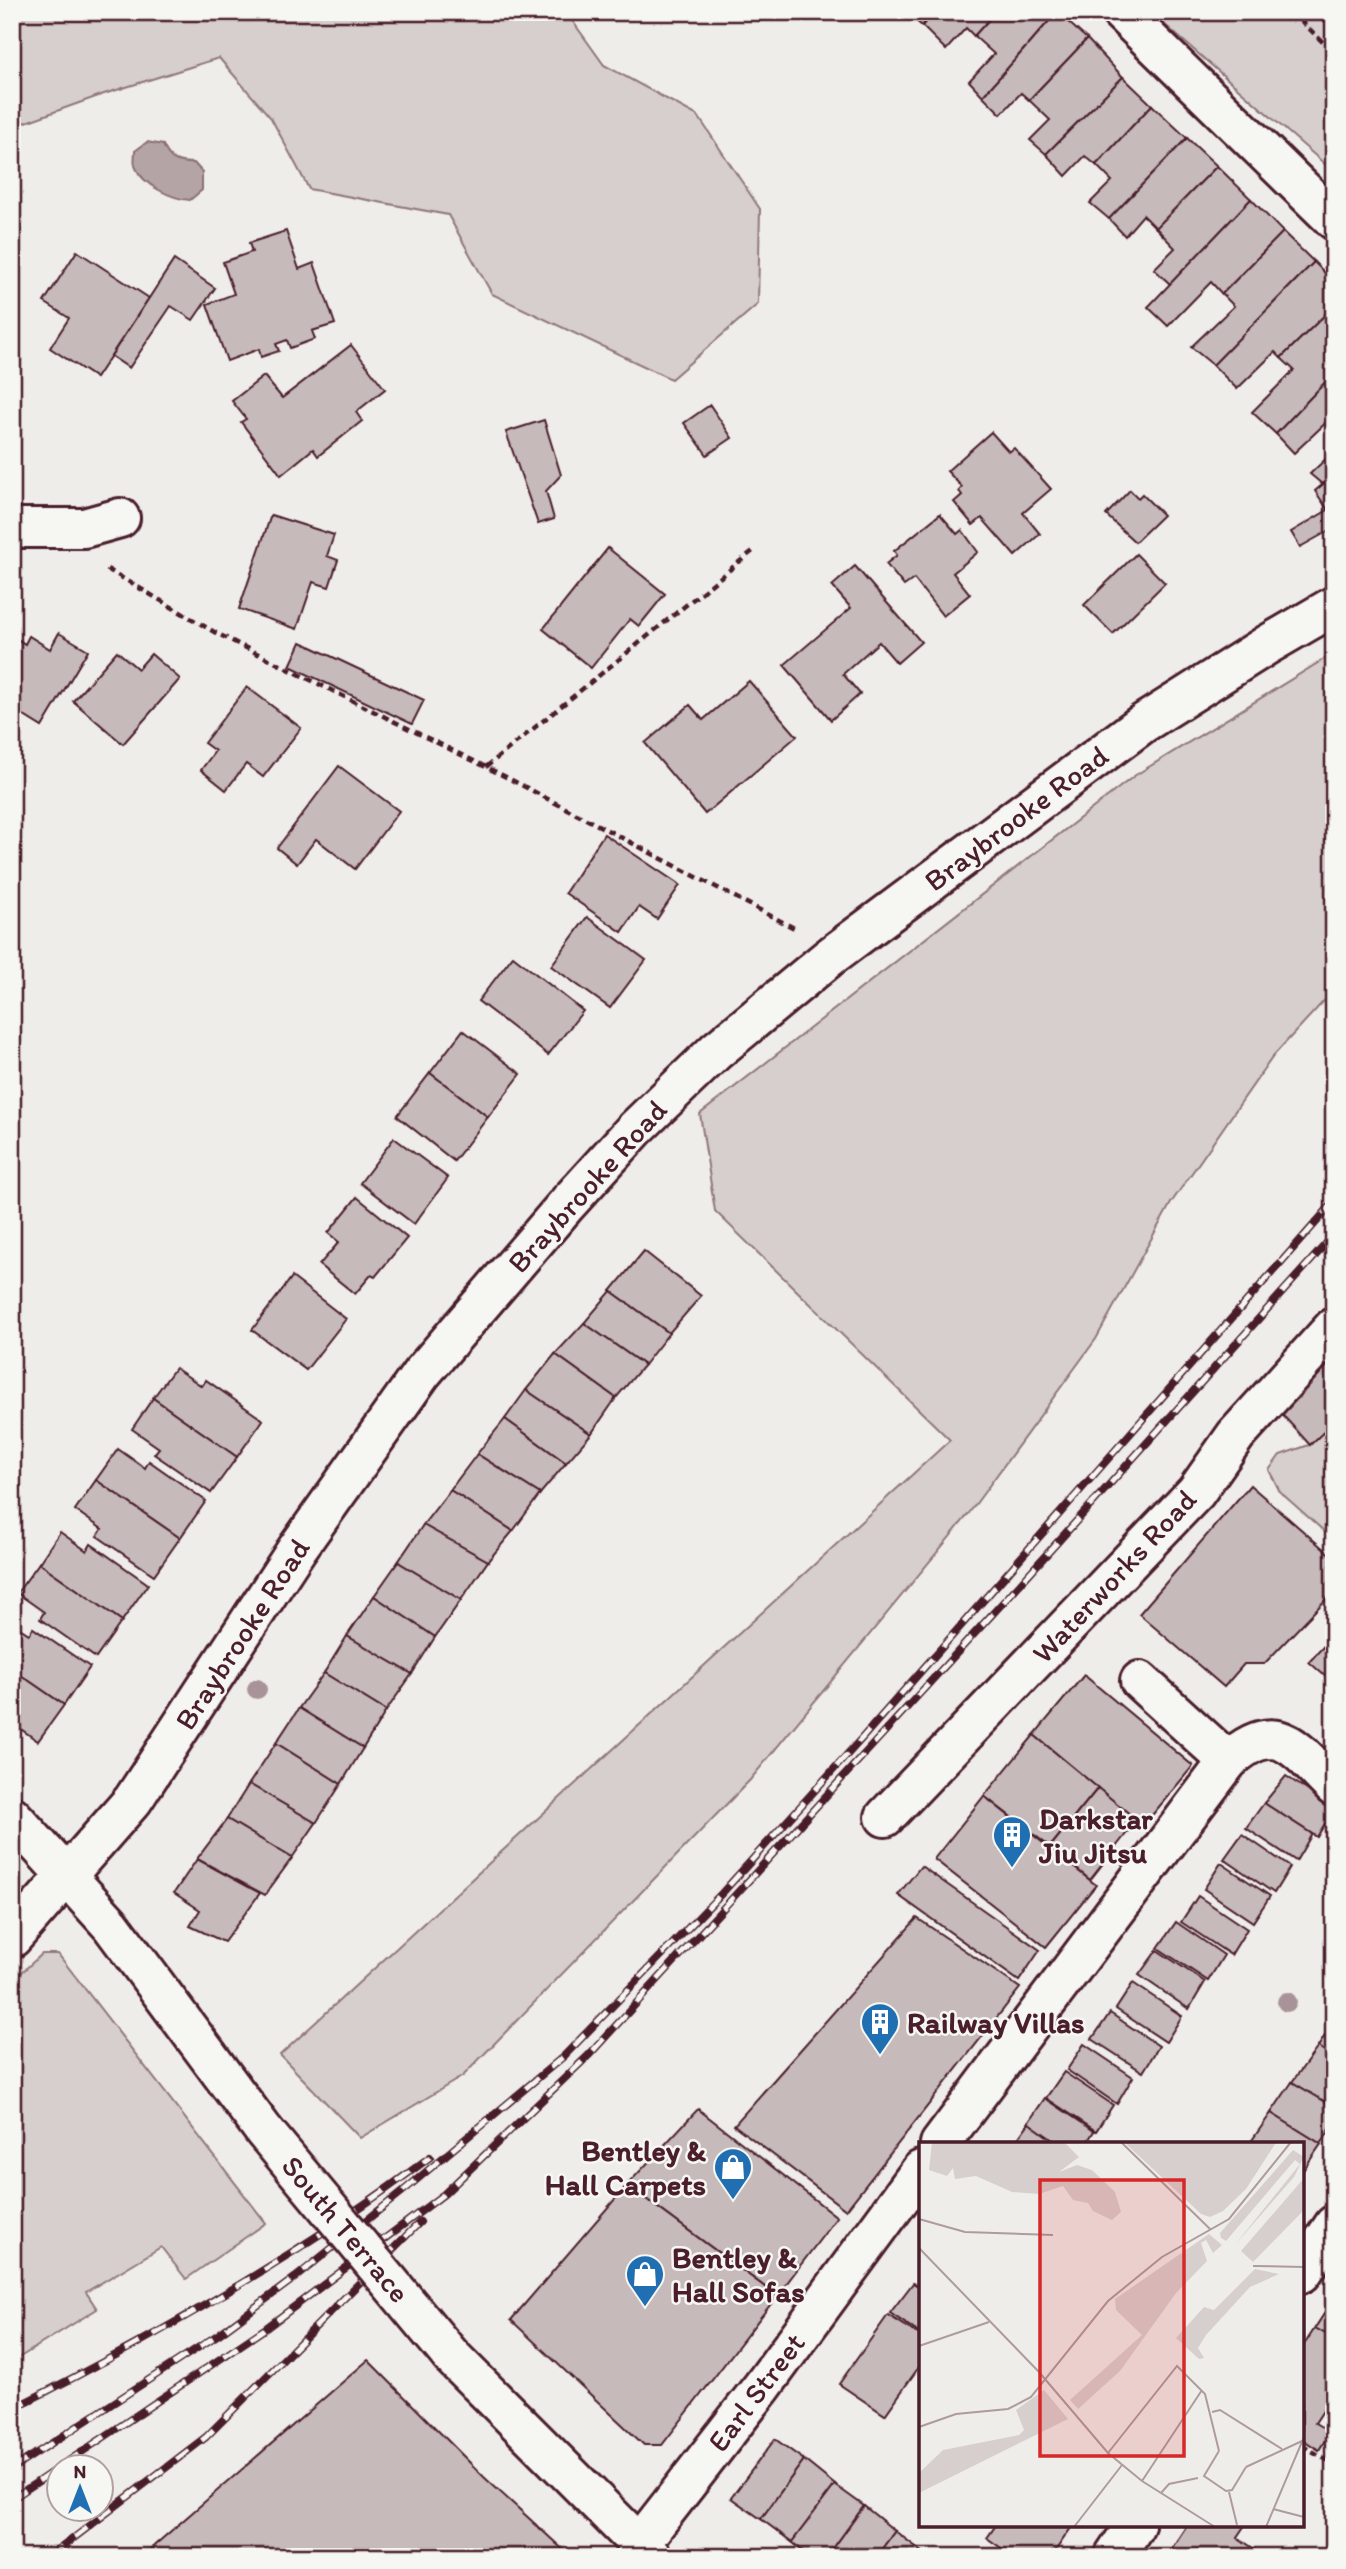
<svg xmlns="http://www.w3.org/2000/svg" width="1346" height="2569" font-family="Itim,sans-serif">
<rect width="100%" height="100%" fill="#efedea"/>
<filter id="ink" filterUnits="userSpaceOnUse"><feTurbulence type="fractalNoise" baseFrequency=".0143" numOctaves="2"/><feDisplacementMap in="SourceGraphic" scale="14" xChannelSelector="R" yChannelSelector="G"/><feConvolveMatrix kernelMatrix="1 2 1 2 8 2 1 2 1" color-interpolation-filters="sRGB"/></filter>
<g filter="url(#ink)">
<g fill="#d7cfce" stroke="#90777c" stroke-width="2">
<path d="M12 12H566L604 65 698 116 760 209 758 304 671 379 492 294 448 215 309 189 271 118 219 58 104 94 12 127Z"/>
<path d="M1152 12H1334V172L1163 23Z"/>
<path d="M1334 653V990L1274 1055 1171 1203 1096 1339 967 1516 750 1780 463 2076 360 2138 280 2055 950 1440 715 1211 700 1114 1134 776Z"/>
<path d="M1334 1422V1540L1280 1492 1269 1470 1280 1455 1309 1445Z"/>
<path d="M42 1954H58L266 2223 186 2279 161 2247 86 2292 97 2309 12 2362V1981Z"/>
</g>
<path fill="#b4a4a5" stroke="#8a6f74" stroke-width="2" d="M147 142 163 145C170 161 178 163 194 163L202 172V190L190 200C172 199 143 185 136 168 133 163 135 157 135 151Z"/>
<g fill="#c6babb" stroke="#4a1f2b" stroke-width="2">
<path d="M906 12H934L922 26Z"/>
<path d="M934 12H996L974 36 966 28 946 50 922 26Z"/>
<path d="M996 12H1057L983 96 969 81 994 54 974 36Z"/>
<path d="M1057 12 1087 39 1029 100 1021 93 1001 114 983 96Z"/>
<path d="M1087 39 1123 77 1046 154 1030 140 1050 120 1029 100Z"/>
<path d="M1123 77 1152 105 1096 165 1085 156 1066 176 1046 154Z"/>
<path d="M1152 105 1187 138 1109 219 1090 203 1112 181 1096 165Z"/>
<path d="M1187 138 1217 166 1156 228 1143 215 1125 236 1109 219Z"/>
<path d="M1217 166 1251 199 1170 284 1154 269 1175 248 1156 228Z"/>
<path d="M1251 199 1283 232 1222 294 1211 282 1168 326 1148 307Z"/>
<path d="M286 231 299 269 314 263 335 324 312 331 315 339 290 348 287 340 276 344 279 351 261 357 259 349 227 361 207 304 234 294 223 262 252 252 249 243Z"/>
<path d="M1283 232 1314 262 1213 365 1191 347 1234 306 1222 294Z"/>
<path d="M77 251 149 298 96 378 50 348 69 318 44 302Z"/>
<path d="M174 260 215 288 193 320 171 306 129 368 111 356Z"/>
<path d="M1314 262 1334 282V306L1281 358 1275 352 1237 389 1213 365Z"/>
<path d="M1334 306V373L1276 434 1252 412 1294 370 1281 358Z"/>
<path d="M351 345 385 389 356 412 362 421 318 456 313 449 281 475 241 422 246 419 232 401 264 376 282 398Z"/>
<path d="M1334 373V415L1294 453 1276 434Z"/>
<path d="M710 405 732 438 707 455 684 423Z"/>
<path d="M544 420 561 475 546 491 554 519 538 524 506 432Z"/>
<path d="M991 432 1009 452 1014 448 1051 489 1023 513 1040 534 1015 556 982 518 973 525 954 502 962 495 959 491 962 487 947 471Z"/>
<path d="M1334 451V475L1322 484 1310 474Z"/>
<path d="M1334 475V528L1300 547 1291 532 1328 510 1315 491Z"/>
<path d="M1130 490 1138 498 1142 494 1163 515 1135 542 1106 515Z"/>
<path d="M940 514 957 534 962 530 978 552 953 573 970 594 943 616 914 579 904 586 886 564 897 555 894 551Z"/>
<path d="M271 515 334 535 327 556 338 560 329 587 313 582 297 629 239 609Z"/>
<path d="M608 548 665 594 639 626 630 619 591 668 543 629Z"/>
<path d="M1136 554 1165 583 1113 634 1084 605Z"/>
<path d="M855 566 921 642 897 663 879 642 843 674 860 694 831 720 784 665 851 608 832 586Z"/>
<path d="M59 633 88 650 42 727 16 711 12 715V647L17 639 25 644 29 636 50 649Z"/>
<path d="M301 642 424 700 412 724 290 666Z"/>
<path d="M117 651 138 669 151 654 180 679 123 744 73 701Z"/>
<path d="M749 681 797 736 705 814 645 743 690 705 703 720Z"/>
<path d="M247 687 301 728 263 777 246 764 226 790 201 770 215 751 204 743Z"/>
<path d="M339 766 399 811 355 869 316 839 297 864 277 848Z"/>
<path d="M604 834 680 885 657 919 639 907 622 932 565 893Z"/>
<path d="M587 917 646 960 610 1008 551 966Z"/>
<path d="M513 956 583 1011 548 1055 478 1001Z"/>
<path d="M463 1030 521 1074 488 1117 430 1073Z"/>
<path d="M430 1073 488 1117 454 1161 397 1116Z"/>
<path d="M394 1138 448 1178 414 1224 360 1183Z"/>
<path d="M357 1197 407 1238 375 1277 371 1275 355 1294 319 1265 339 1242 328 1233Z"/>
<path d="M644 1251 701 1296 669 1333 611 1291Z"/>
<path d="M292 1277 346 1319 306 1370 252 1330Z"/>
<path d="M611 1291 669 1333 644 1365 584 1323Z"/>
<path d="M584 1323 644 1365 616 1398 555 1354Z"/>
<path d="M555 1354 616 1398 591 1434 526 1390Z"/>
<path d="M1334 1359V1422L1310 1445 1278 1410Z"/>
<path d="M175 1368 202 1386 206 1380 263 1420 237 1457 153 1398Z"/>
<path d="M526 1390 591 1434 566 1463 505 1419Z"/>
<path d="M153 1398 237 1457 211 1493 154 1454 159 1448 132 1429Z"/>
<path d="M505 1419 566 1463 540 1494 477 1454Z"/>
<path d="M118 1449 145 1468 149 1461 206 1501 180 1538 96 1480Z"/>
<path d="M477 1454 540 1494 513 1531 450 1490Z"/>
<path d="M96 1480 180 1538 154 1575 97 1536 102 1529 75 1510Z"/>
<path d="M1250 1485 1334 1558V1591L1264 1664H1244L1224 1687 1139 1614Z"/>
<path d="M450 1490 513 1531 488 1561 423 1525Z"/>
<path d="M423 1525 488 1561 461 1600 398 1562Z"/>
<path d="M60 1532 87 1551 91 1544 148 1584 122 1621 39 1563Z"/>
<path d="M398 1562 461 1600 435 1637 374 1596Z"/>
<path d="M39 1563 122 1621 96 1658 40 1619 44 1612 17 1593Z"/>
<path d="M374 1596 435 1637 412 1674 347 1636Z"/>
<path d="M12 1623 29 1634 33 1628 90 1667 64 1705 12 1669Z"/>
<path d="M1334 1635V1684L1309 1662Z"/>
<path d="M347 1636 412 1674 386 1711 324 1673Z"/>
<path d="M12 1669 64 1705 38 1741 12 1723Z"/>
<path d="M324 1673 386 1711 363 1748 299 1708Z"/>
<path d="M1084 1675 1193 1766 1143 1826 1034 1735Z"/>
<path d="M299 1708 363 1748 341 1784 276 1743Z"/>
<path d="M1034 1735 1098 1788 1050 1847 984 1796Z"/>
<path d="M276 1743 341 1784 316 1823 249 1784Z"/>
<path d="M1286 1776 1334 1808 1317 1837 1264 1803Z"/>
<path d="M249 1784 316 1823 292 1858 227 1819Z"/>
<path d="M1098 1788 1137 1820 1090 1880 1050 1847Z"/>
<path d="M984 1796 1096 1885 1046 1947 934 1859Z"/>
<path d="M1264 1803 1312 1834 1296 1861 1246 1828Z"/>
<path d="M227 1819 292 1858 265 1895 197 1859Z"/>
<path d="M1242 1834 1290 1867 1274 1893 1224 1859Z"/>
<path d="M197 1859 260 1893 224 1942 190 1926 200 1910 174 1893Z"/>
<path d="M1221 1863 1270 1896 1253 1922 1204 1889Z"/>
<path d="M921 1866 1040 1950 1019 1981 898 1895Z"/>
<path d="M1198 1896 1247 1929 1231 1955 1181 1922Z"/>
<path d="M917 1918 1020 1988 846 2210 734 2125Z"/>
<path d="M1176 1922 1224 1955 1208 1981 1158 1948Z"/>
<path d="M1157 1950 1205 1982 1189 2009 1139 1975Z"/>
<path d="M1133 1983 1182 2016 1166 2042 1116 2009Z"/>
<path d="M1110 2013 1159 2046 1143 2072 1092 2039Z"/>
<path d="M1334 2021V2057L1318 2047Z"/>
<path d="M1084 2044 1133 2077 1117 2104 1067 2070Z"/>
<path d="M1318 2047 1334 2057V2107L1292 2082Z"/>
<path d="M1064 2072 1113 2105 1096 2131 1046 2098Z"/>
<path d="M1292 2082 1334 2107V2123L1321 2144 1271 2113Z"/>
<path d="M1045 2098 1094 2131 1086 2144H1059L1028 2123Z"/>
<path d="M698 2109 837 2217 777 2296 627 2185Z"/>
<path d="M1271 2113 1321 2144 1302 2172V2144L1250 2143Z"/>
<path d="M1029 2123 1058 2144H1014Z"/>
<path d="M627 2185 777 2296 662 2445H644L511 2320Z"/>
<path d="M913 2283 921 2288V2334L890 2313Z"/>
<path d="M1333 2300H1334V2339L1315 2328Z"/>
<path d="M888 2315 921 2336V2364L885 2415 839 2384Z"/>
<path d="M1315 2328 1334 2339V2394L1315 2423 1330 2432 1319 2450 1302 2439V2348Z"/>
<path d="M368 2360 484 2477 571 2557H141Z"/>
<path d="M775 2439 804 2460 761 2519 731 2498Z"/>
<path d="M804 2460 835 2485 792 2542 761 2519Z"/>
<path d="M835 2485 864 2506 827 2557H810L792 2542Z"/>
<path d="M864 2506 895 2531 876 2557H827Z"/>
<path d="M996 2525H1073L1051 2557H1014L987 2538Z"/>
<path d="M1187 2525H1245L1237 2537 1266 2557H1166Z"/>
<path d="M895 2531 924 2553 922 2557H876Z"/>
</g>
<g fill="none" stroke-linecap="round" stroke-linejoin="round">
<defs>
<g id="minor">
<path d="M1121 12 1334 220"/>
<path d="M12 528H84L120 518"/>
<path d="M1140 1681 1228 1761"/>
<path d="M12 1816 111 1925 264 2131"/>
<path d="M885 1817 1196 1492 1236 1435 1334 1327"/>
<path d="M12 1938 133 1800 297 1549 421 1374 566 1205 635 1129 716 1051 831 956 1142 724 1267 645 1334 606"/>
<path d="M940 2144 1228 1761C1278 1715 1296 1750 1334 1787"/>
<path d="M1302 2273 1334 2225"/>
<path d="M451 2356 652 2557"/>
<path d="M639 2545 762 2387 921 2170"/>
<path d="M1114 2557 1135 2525"/>
</g>
</defs>
<use href="#minor" stroke="#4a1f2b" stroke-width="44"/>
<g stroke="#4a1f2b" stroke-width="4.5" stroke-dasharray="7 5" stroke-linecap="butt">
<path d="M1292 12 1334 53"/>
<path d="M107 569 216 633 506 777 794 928"/>
<path d="M486 767 754 550"/>
<path d="M1302 2445 1334 2464"/>
</g>
<use href="#minor" stroke="#f6f6f2" stroke-width="38"/>
<defs>
<g id="rail">
<path d="M12 2409C158 2336 300 2255 430 2157"/>
<path d="M12 2469 219 2334 296 2277 408 2187 564 2056 722 1893 863 1737 1334 1202"/>
<path d="M12 2499 266 2328 444 2194 589 2055 1018 1586 1334 1235"/>
<path d="M49 2557 206 2437 420 2222"/>
</g>
</defs>
<use href="#rail" stroke="#4a1f2b" stroke-width="8"/>
<use href="#rail" stroke="#f6f6f2" stroke-width="5" stroke-dasharray="16" stroke-linecap="butt"/>
<defs>
<path id="minor-bridge" d="M264 2131 451 2356"/>
</defs>
<use href="#minor-bridge" stroke="#4a1f2b" stroke-width="44" stroke-linecap="butt"/>
<use href="#minor-bridge" stroke="#f6f6f2" stroke-width="38"/>
</g>
<g fill="#a89498">
<circle cx="257" cy="1689" r="10"/>
<circle cx="1287" cy="2002" r="10"/>
</g>
</g>
<defs>
<symbol id="building-pin" viewBox="-11 -11 22 30"><path d="M0 17L-7.5 6A9.5 9.5 0 1 1 7.5 6Z" fill="#1f6fb2" stroke="#f6f6f2"/><path d="M-4-6H4V6H1V3H-1V6H-4ZM-2.5-4.3h1.7v1.8h-1.7ZM.8-4.3h1.7v1.8H.8ZM-2.5-1h1.7V.8h-1.7ZM.8-1h1.7V.8H.8Z" fill="#fff"/></symbol>
<symbol id="shop-pin" viewBox="-11 -11 22 30"><path d="M0 17L-7.5 6A9.5 9.5 0 1 1 7.5 6Z" fill="#1f6fb2" stroke="#f6f6f2"/><path d="M-5-2.5h2.3a2.7 3.5 0 0 1 5.4 0H5L5.5 6h-11ZM-1.5-2.5h3a1.5 2.3 0 0 0-3 0Z" fill="#fff"/></symbol>
</defs>
<g fill-rule="evenodd">
<use href="#building-pin" x="990" y="1813" width="44" height="60"/>
<use href="#building-pin" x="858" y="2000" width="44" height="60"/>
<use href="#shop-pin" x="711" y="2145" width="44" height="60"/>
<use href="#shop-pin" x="623" y="2252" width="44" height="60"/>
</g>
<g text-anchor="middle" dominant-baseline="central" stroke-width="5" stroke-linejoin="round" paint-order="stroke">
<g font-size="30" fill="#4a1f2b" stroke="#f6f6f2">
<text transform="translate(1016 818) rotate(-37)">Braybrooke Road</text>
<text transform="translate(587 1186) rotate(-48)">Braybrooke Road</text>
<text transform="translate(1114 1576) rotate(-47)">Waterworks Road</text>
<text transform="translate(242 1634) rotate(-57)">Braybrooke Road</text>
<text transform="translate(346 2229) rotate(50)">South Terrace</text>
<text transform="translate(756 2392) rotate(-53)">Earl Street</text>
</g>
<g font-size="30" font-weight="bold" fill="#4a1f2b" stroke="#f6f6f2" text-anchor="start">
<text x="1039" y="1818">Darkstar<tspan x="1039" dy="34">Jiu Jitsu</tspan></text>
<text x="907" y="2022">Railway Villas</text>
<text x="706" y="2150" text-anchor="end">Bentley &amp;<tspan x="706" dy="34">Hall Carpets</tspan></text>
<text x="672" y="2257">Bentley &amp;<tspan x="672" dy="34">Hall Sofas</tspan></text>
</g>
</g>
<g transform="translate(919 2142)">
<rect width="385" height="385" fill="#efedea"/>
<path d="M13 0H145L160 15 140 30 158 23 173 28 196 50 202 70 193 78 174 69 169 61 154 58 144 44 120 52 93 50 57 34 36 37 34 26 28 34 10 28ZM205 0H356V2L327 47 304 69 291 75 282 72ZM374 8 385 15 375 35 315 104 381 22 376 18 307 99 302 96 301 91ZM385 36V68L334 120 322 109ZM290 92 303 103 294 111 287 98 282 101 288 119 257 151 201 229 159 267 151 258 223 193 197 168 196 157ZM336 127 360 132 331 145 287 193 279 206 285 216 280 217 257 196 285 165 295 168ZM125 248 149 277 0 351V331L24 308 100 293 105 288 97 268Z" fill="#d7cfce"/>
<path fill="none" stroke="#ad9b9e" stroke-width="2" d="M202 0 291 87M0 77 46 90 134 93M0 106 120 230 189 311 223 339 296 385M334 124 385 125M0 204 70 180M293 270 301 268 363 307M0 285 37 272 89 267 112 255 189 159 243 115 310 77 372 0M300 309 285 334 307 349 313 348 327 325M189 311 258 224 286 252 300 309M327 325 383 299M223 339 283 248M310 350 318 383M242 351 250 342 279 336M354 367 385 375M155 385 203 323M347 385 385 295"/>
<path fill="#d62828" fill-opacity="0.15" stroke="#d62828" stroke-width="3.5" d="M121 38H265V314H121Z"/>
<rect width="385" height="385" fill="none" stroke="#4a1f2b" stroke-width="3.5"/>
</g>
<rect width="1346" height="2569" fill="none" stroke="#f6f6f2" stroke-width="42"/>
<rect x="21" y="21" width="1304" height="2527" fill="none" stroke="#4a1f2b" stroke-width="2.5" filter="url(#ink)"/>
<g transform="translate(80 2488)"><circle r="33" fill="#f6f6f2" stroke="#b1a0a2" stroke-width="2"/>
<path d="M0-5L12 26L0 18L-12 26Z" fill="#1f6fb2"/>
<text y="-10" font-size="19" font-weight="bold" text-anchor="middle" fill="#4a1f2b">N</text>
</g>
</svg>
